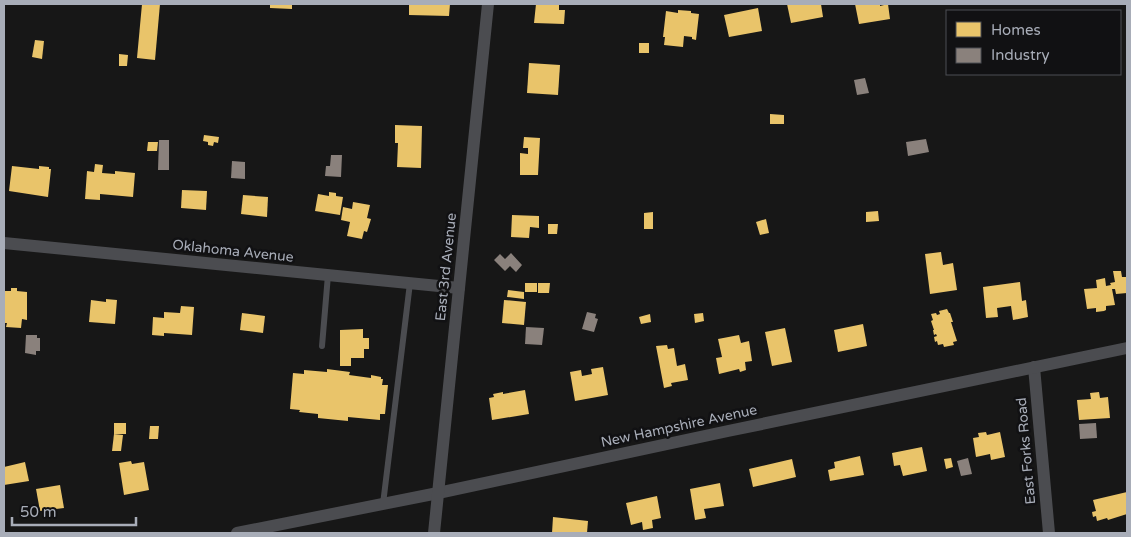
<svg xmlns="http://www.w3.org/2000/svg" width="1131" height="537" font-family="'Varela Round',sans-serif">
<rect width="100%" height="100%" fill="#171717"/>
<g fill="#e9c46a">
<path d="M142 4H160L155 60 137 58Z"/>
<path d="M270 4H292V9L270 8Z"/>
<path d="M409 4H450L449 16 409 15Z"/>
<path d="M536 4H559V10H565L564 24 534 23Z"/>
<path d="M787 4H821L823 17 791 23Z"/>
<path d="M855 4H880V6L888 4 890 19 859 24Z"/>
<path d="M758 8 762 31 729 37 724 15Z"/>
<path d="M678 10 691 11V13L699 14 696 40 692 39V37L684 36 683 47 664 45 665 37H663L666 11 678 13Z"/>
<path d="M35 40 44 41 42 59 32 57Z"/>
<rect x="639" y="43" width="10" height="10"/>
<path d="M119 54 128 55 127 66H119Z"/>
<path d="M529 63 560 65 558 95 527 93Z"/>
<path d="M770 114 784 115V124H770Z"/>
<path d="M395 125 422 126 421 168 397 167 398 143H395Z"/>
<path d="M204 135 219 137 218 143 214 142 213 146 208 145V142L203 141Z"/>
<path d="M524 137 540 138 538 175H520V153L528 154V148H523Z"/>
<path d="M148 142H158L157 151H147Z"/>
<path d="M95 164 103 165 102 173 115 174V171L135 173 133 197 100 194V200L85 199 87 171 94 172Z"/>
<path d="M12 166 39 169V166L49 167V169H51L48 197 9 191Z"/>
<path d="M182 190 207 191 206 210 181 208Z"/>
<path d="M329 192 336 193V196L343 197 340 215 315 211 318 194 329 196Z"/>
<path d="M243 195 268 197 267 217 241 214Z"/>
<path d="M353 202 370 205 367 218 371 219 367 232 364 231 362 239 347 236 350 222 341 220 343 207 352 209Z"/>
<path d="M878 211 879 221 866 222V212Z"/>
<path d="M653 212V229H644V213Z"/>
<path d="M512 215 539 216V228L530 227 529 238 511 237Z"/>
<path d="M766 219 769 233 760 235 756 222Z"/>
<path d="M548 224H558L557 234H548Z"/>
<path d="M941 252 943 265 953 263 957 290 930 294 925 254Z"/>
<path d="M1113 271H1121L1122 277H1127V293L1116 294 1115 289H1112L1115 305 1106 306V310L1104 311 1096 312V308L1087 309 1084 289 1097 288 1096 280 1105 278 1106 286 1111 285 1110 283 1115 282Z"/>
<path d="M1020 282 1022 301 1026 300 1028 317 1013 320 1011 306 997 308 998 317 986 318 983 287Z"/>
<rect x="525" y="283" width="12" height="9"/>
<path d="M538 283H550L549 293H538Z"/>
<path d="M11 288H17V291L27 292V320L22 319 21 328 6 327 7 323H4V291H11Z"/>
<path d="M508 290 524 292V299L507 297Z"/>
<path d="M106 299 117 300 115 324 89 322 91 300 106 302Z"/>
<path d="M504 300 526 302 524 325 502 323Z"/>
<path d="M181 306 194 307 192 335 164 333V336L152 335 153 317 164 318V312L180 313Z"/>
<path d="M947 309 949 313H950L953 322H951L957 341 953 342 954 345 944 347 943 344 938 345 937 341 935 342 934 337 937 336 936 334 934 335 933 330H934L931 321 933 320 931 314 936 313 937 315 940 314 939 311Z"/>
<path d="M242 313 265 316 263 333 240 330Z"/>
<path d="M703 313 704 321 695 323 694 314Z"/>
<path d="M650 314 651 322 641 324 639 317Z"/>
<path d="M863 324 867 346 838 352 834 330Z"/>
<path d="M785 328 792 362 772 366 765 332Z"/>
<path d="M363 329V338H369V349H364V358H351V366H340V330Z"/>
<path d="M739 335 741 343 749 341 752 361 745 362 746 370 740 372 739 369 719 374 716 358 722 357 718 339Z"/>
<path d="M667 345 668 349 674 348 677 366 685 364 688 380 671 383 672 386 664 388 656 346Z"/>
<path d="M603 367 608 395 575 401 570 372 581 370 582 376 592 374 591 369Z"/>
<path d="M327 369 350 372 349 375 371 378V375L381 377V379H383L382 385H388L385 414H380V420L348 417V421L318 418V414L299 412 300 410 290 409 293 373 304 374V370L327 372Z"/>
<path d="M525 390 529 414 492 420 489 398 494 397 493 394 503 392V394Z"/>
<path d="M1099 392 1100 398 1108 397 1110 418 1079 420 1077 400 1091 399 1090 393Z"/>
<rect x="114" y="423" width="12" height="11"/>
<path d="M150 426H159L158 439H149Z"/>
<path d="M986 432 987 435 1000 432 1005 457 991 460 990 454 976 457 973 438 979 437 978 433Z"/>
<path d="M114 434 123 435 121 451H112Z"/>
<path d="M922 447 927 471 903 476 900 465 894 466 892 453Z"/>
<path d="M860 456 864 475 830 481 828 470 835 468 834 462Z"/>
<path d="M951 458 953 467 946 469 944 459Z"/>
<path d="M792 459 796 477 753 487 749 469Z"/>
<path d="M131 461 132 464 144 462 149 490 124 495 119 463Z"/>
<path d="M25 462 29 481 4 485V467Z"/>
<path d="M720 483 724 506 704 509 706 518 695 520 690 489Z"/>
<path d="M60 485 64 508 40 511 36 489Z"/>
<path d="M1127 492V514L1108 520 1107 518 1097 521 1096 516 1093 517 1092 512 1096 511 1093 500Z"/>
<path d="M657 496 661 518 652 520 653 528 643 530 642 522 631 525 626 503Z"/>
<path d="M553 517 588 521 587 533H552Z"/>
</g>
<g fill="#8a817c">
<path d="M865 78 869 93 857 95 854 80Z"/>
<path d="M926 139 929 152 908 156 906 142Z"/>
<path d="M159 140H169V170H158Z"/>
<path d="M331 155H342L341 177 325 176 326 166H330Z"/>
<path d="M232 161 245 162V179L231 178Z"/>
<path d="M511 253 522 265 516 272 510 266 505 271 494 260 500 254 505 259Z"/>
<path d="M587 312 596 314 595 318 598 319 594 332 582 329Z"/>
<path d="M526 327 544 328 542 345 525 344Z"/>
<path d="M26 335H37V338H40V351H36V355L25 353Z"/>
<path d="M1096 423 1097 438 1080 439 1079 424Z"/>
<path d="M968 458 972 474 961 476 957 461Z"/>
</g>
<g fill="none" stroke-linecap="round" stroke-linejoin="round">
<g stroke="#4b4c50" stroke-width="6">
<path d="M322 346 328 275"/>
<path d="M383 504 410 283"/>
</g>
<g stroke="#4b4c50" stroke-width="12">
<path d="M4 243 459 288"/>
<path d="M1034 367 1049 533"/>
<path d="M237 533 438 493 728 431 1127 348"/>
<path d="M434 533 488 4"/>
</g>
</g>
<g text-anchor="middle" dominant-baseline="central" stroke-width="5" stroke-linejoin="round" paint-order="stroke">
<g font-size="14" fill="#a8adb8" stroke="#111113">
<text transform="translate(233 251) rotate(6)">Oklahoma Avenue</text>
<text transform="translate(446 267) rotate(-84)">East 3rd Avenue</text>
<text transform="translate(679 426) rotate(-12)">New Hampshire Avenue</text>
<text transform="translate(1026 451) rotate(-95)">East Forks Road</text>
</g>
</g>
<rect width="1131" height="537" fill="none" stroke="#a8adb8" stroke-width="10"/>
<rect x="946" y="10" width="175" height="65" fill="#111113" stroke="#4d4f55"/>
<rect x="956" y="22" width="25" height="15" fill="#e9c46a" stroke="#4d4f55"/>
<text x="991" y="35" font-size="15" fill="#a8adb8">Homes</text>
<rect x="956" y="48" width="25" height="15" fill="#8a817c" stroke="#4d4f55"/>
<text x="991" y="60" font-size="15" fill="#a8adb8">Industry</text>
<path d="M12 517v8h124v-8" fill="none" stroke="#a8adb8" stroke-width="2.5"/>
<text x="20" y="517" font-size="15" fill="#a8adb8" stroke="#111113" stroke-width="4" paint-order="stroke">50 m</text>
</svg>
